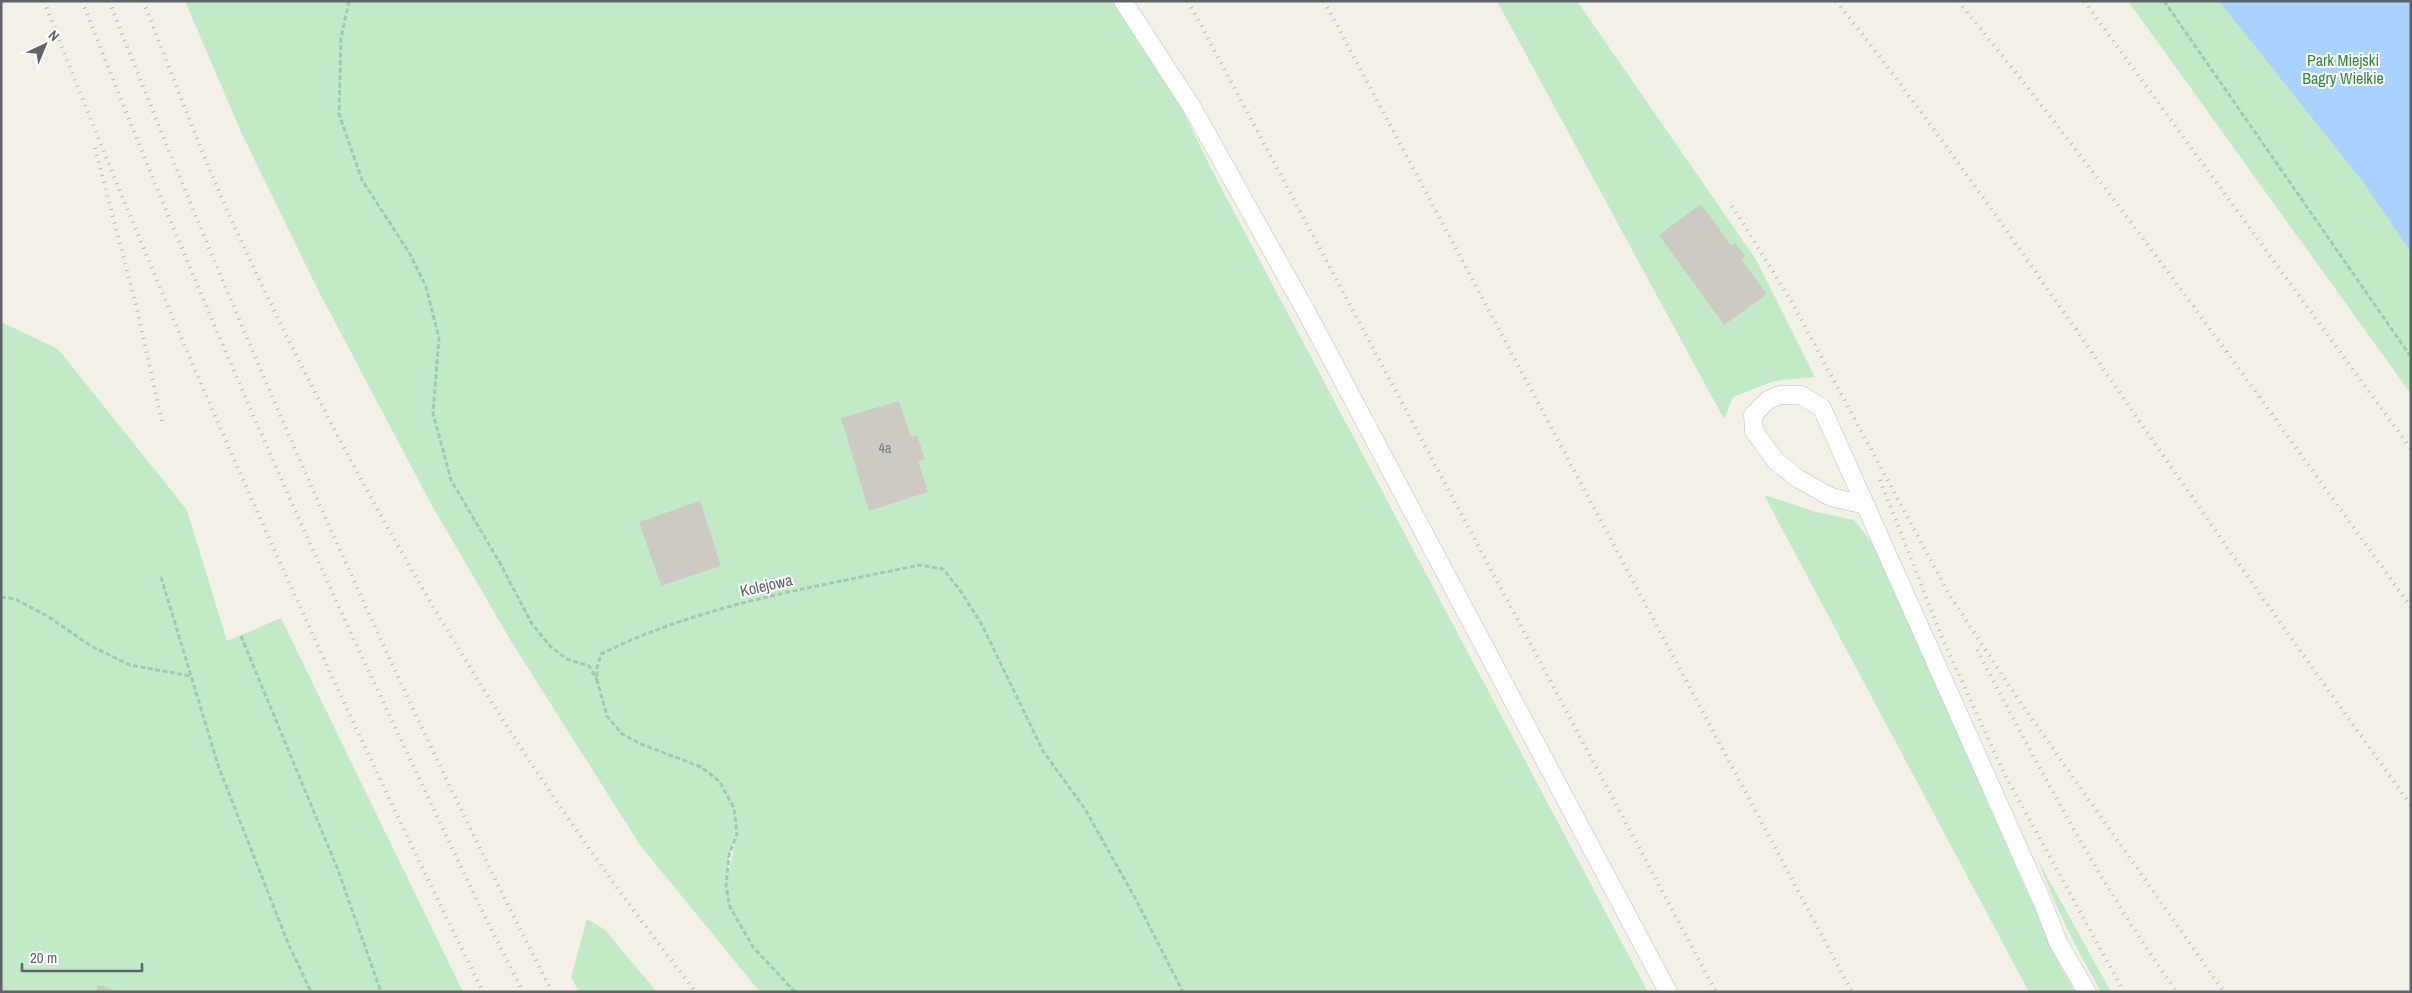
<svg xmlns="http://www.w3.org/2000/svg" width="2412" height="993" font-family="'Archivo Narrow',sans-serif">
<rect width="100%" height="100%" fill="#f2f0e7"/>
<g fill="#c3eac6" fill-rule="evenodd">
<path d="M185 1H1128L1216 178 1648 992H760L640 845 511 641 430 502 317 288 242 134ZM736 838 727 880 729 855Z"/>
<path d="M1497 1H1577L1757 261 1815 377 1774 381 1733 397 1724 419Z"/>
<path d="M2128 1H2411V394Z"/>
<path d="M1 322 58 349 187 510 227 641 281 618 463 992H1Z"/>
<path d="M1764 495 1816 512 1854 520 1876 548 2016 867 2062 969 2075 992H2029Z"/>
<path d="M2038 860 2111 992H2101C2076 948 2055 907 2038 860Z"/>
<path d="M587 919 604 929 657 992H579L571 977Z"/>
</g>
<path fill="#aad2ff" d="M2219 1H2411V252L2363 182Z"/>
<g fill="#cdcac4">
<path d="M1701 204 1731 245 1735 243 1745 256 1741 259 1767 294 1724 325 1659 235Z"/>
<path d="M899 401 911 437 917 435 925 459 918 461 928 492 869 511 841 418Z"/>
<path d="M700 501 721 566 661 586 639 522Z"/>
<path d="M98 985 118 991V992H96Z"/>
</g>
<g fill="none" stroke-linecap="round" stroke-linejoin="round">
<defs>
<g id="lane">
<path d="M1123 1 1193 109 1308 315 1668 992"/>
<path d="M1866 505 1831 497 1797 478 1775 460 1754 431 1753 415 1768 400 1780 395H1801L1822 408 2042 901 2058 942 2087 992"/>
</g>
</defs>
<use href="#lane" stroke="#bcbec3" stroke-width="19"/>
<g stroke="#9bccae" stroke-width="3" stroke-dasharray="5 2.5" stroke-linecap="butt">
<path d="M349 1 341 38 339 114 362 180 410 254 426 287 439 338 433 413 451 480 501 565 532 624 551 647 567 659 589 666 597 680"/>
<path d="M2164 1 2411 357"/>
<path d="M161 577 219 768 288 943 311 992"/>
<path d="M1 597 15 599 49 617 91 646 130 665 191 676"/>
<path d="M241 636 338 870 381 992"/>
<path d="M795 992 753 947 730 907 726 886 729 855 737 834 734 808 719 781 701 767 641 744 622 734 607 716 597 680V668L601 654C702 604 810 588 920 565L943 569 960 590 982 625 1043 751 1085 809 1135 898 1183 992"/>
</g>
<use href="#lane" stroke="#fff" stroke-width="18"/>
<g stroke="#b8b9ba" stroke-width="4" stroke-dasharray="1 6" stroke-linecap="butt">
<path d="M44 1C175 338 323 668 483 992"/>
<path d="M82 1C178 246 282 489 395 727 437 816 478 905 523 992"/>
<path d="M109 1C242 338 387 670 552 992"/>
<path d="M143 1C172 74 199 147 231 219 354 488 512 759 696 992"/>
<path d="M1188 1 1716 992"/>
<path d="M1324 1 1852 992"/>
<path d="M1836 1C1934 124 2023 254 2113 383 2211 525 2310 666 2411 805"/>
<path d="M1958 1C2118 196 2263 403 2411 607"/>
<path d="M2084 1 2411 449"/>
<path d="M95 148 136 305 162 422"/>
<path d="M1732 206 1790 299 1950 596 2016 696 2224 992"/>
<path d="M1880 480 1943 640 2004 773 2124 992"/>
<path d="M1977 650C2039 767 2099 884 2177 992"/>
</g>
</g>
<g text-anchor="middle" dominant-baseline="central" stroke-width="4" stroke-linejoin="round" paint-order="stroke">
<g font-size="14" fill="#7a7c80">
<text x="885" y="448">4a</text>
</g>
<g font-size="16" fill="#2f873b" stroke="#fff">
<text x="2343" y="60">Park Miejski<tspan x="2343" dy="18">Bagry Wielkie</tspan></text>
</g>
<g font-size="16" fill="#5e6269" stroke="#fff">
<text transform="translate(766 585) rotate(-13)">Kolejowa</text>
</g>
</g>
<rect width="2412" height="993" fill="none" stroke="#5e6269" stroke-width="5"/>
<g transform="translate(45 45) rotate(44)" stroke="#ffffff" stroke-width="4" paint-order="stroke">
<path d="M0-4L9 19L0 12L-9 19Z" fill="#5e6269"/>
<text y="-8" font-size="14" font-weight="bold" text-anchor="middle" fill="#5e6269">N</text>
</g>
<path d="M22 963v8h120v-8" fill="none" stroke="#5e6269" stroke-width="2.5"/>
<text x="30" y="963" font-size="15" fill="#5e6269" stroke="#ffffff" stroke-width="4" paint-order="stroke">20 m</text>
</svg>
